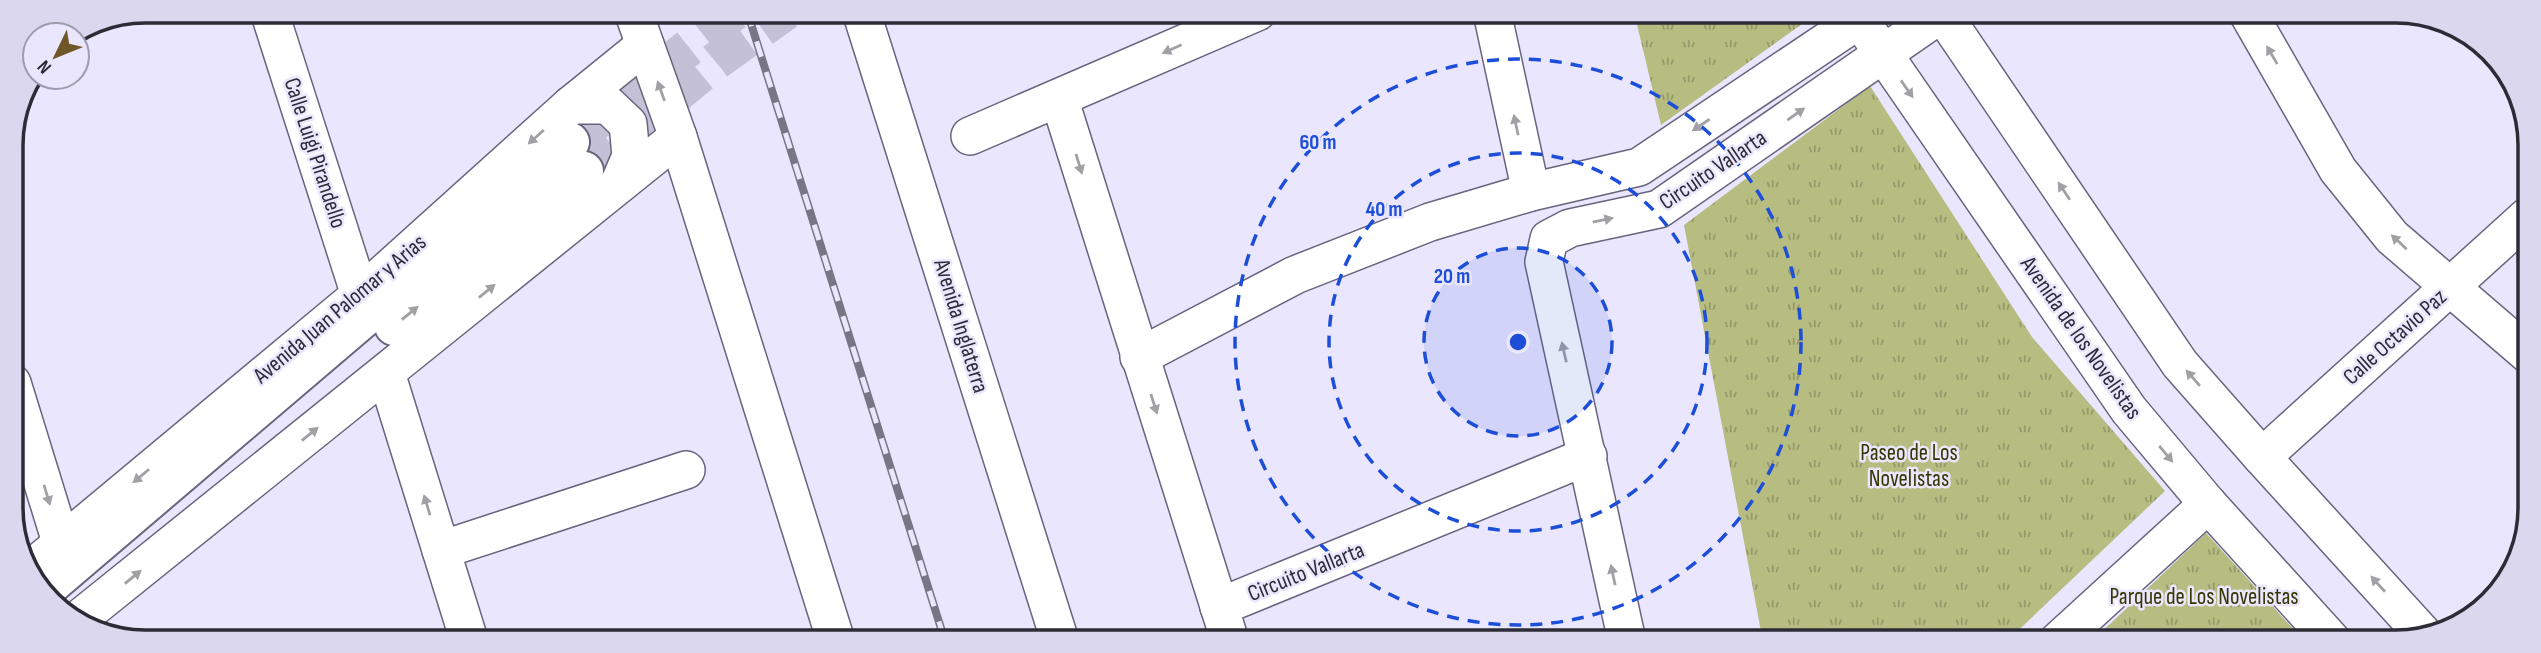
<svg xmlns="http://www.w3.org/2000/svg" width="2541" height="653" font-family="'Sofia Sans Condensed',sans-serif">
<defs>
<pattern id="park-tufts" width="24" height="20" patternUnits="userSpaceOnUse" patternTransform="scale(1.75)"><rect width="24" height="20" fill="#b7bc81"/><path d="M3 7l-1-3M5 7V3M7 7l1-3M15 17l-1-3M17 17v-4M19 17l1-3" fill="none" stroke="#95996a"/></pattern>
</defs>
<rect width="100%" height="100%" fill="#eae6fe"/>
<g fill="url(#park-tufts)">
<path d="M1634 12H1804L1809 19 1661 125Z"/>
<path d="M1870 86 2032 337 2165 491 2006 642H1763L1684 225Z"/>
<path d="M2206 533 2305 642H2091Z"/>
</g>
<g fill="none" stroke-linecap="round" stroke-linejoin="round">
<g stroke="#c4c1d6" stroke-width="38" stroke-dasharray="38 19" stroke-linecap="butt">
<path d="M570 142 735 11"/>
<path d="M584 171 716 61 786 11"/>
</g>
<defs>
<g id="minor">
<path d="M269 11 360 295"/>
<path d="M633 11 678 137 836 641"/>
<path d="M861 11 1060 641"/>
<path d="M1492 12 1531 192"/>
<path d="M1942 13 2180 364 2262 457 2424 635"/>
<path d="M2248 13 2338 170 2392 237 2528 354"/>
<path d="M1869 33 2129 410 2208 504 2333 642"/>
<path d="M1059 98 1230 641"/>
<path d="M571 105H608L628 124 631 156 619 184"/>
<path d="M970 136 1257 12"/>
<path d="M1139 357 1295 275 1430 222 1531 192 1639 167 1869 13"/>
<path d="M386 373 469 640"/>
<path d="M12 383 61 542"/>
<path d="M2262 457 2528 216"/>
<path d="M441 550 686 470"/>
<path d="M31 569 360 295 571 105 645 45"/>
<path d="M1219 607 1588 456"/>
<path d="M79 619 678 137"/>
<path d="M1627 641 1544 262 1549 239 1570 228 1659 209 1942 13"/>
<path d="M2057 642 2208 504"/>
</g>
<g id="major">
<path d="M394 326 584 171"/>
<path d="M43 591 570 142"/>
</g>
</defs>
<use href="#minor" stroke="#68647d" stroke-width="40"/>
<use href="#major" stroke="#68647d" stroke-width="42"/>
<use href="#minor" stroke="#fff" stroke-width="37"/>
<use href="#major" stroke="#fff" stroke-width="38"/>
<defs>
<path id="rail" d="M747 11 945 641"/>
</defs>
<use href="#rail" stroke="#787685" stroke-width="8"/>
<use href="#rail" stroke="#eae6fe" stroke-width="5" stroke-dasharray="16" stroke-linecap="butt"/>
</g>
<defs><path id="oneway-solid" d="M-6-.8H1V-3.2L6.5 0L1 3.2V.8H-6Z" transform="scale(1.75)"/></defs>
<g fill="#a0a0a5">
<use href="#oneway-solid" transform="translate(1172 49) rotate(156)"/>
<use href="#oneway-solid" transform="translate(2272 55) rotate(-120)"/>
<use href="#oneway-solid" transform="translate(1907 89) rotate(55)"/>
<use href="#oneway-solid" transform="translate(661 91) rotate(-110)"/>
<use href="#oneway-solid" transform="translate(1796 114) rotate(-35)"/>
<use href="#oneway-solid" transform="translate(1516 125) rotate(-102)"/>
<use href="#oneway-solid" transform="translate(1701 125) rotate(146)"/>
<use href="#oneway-solid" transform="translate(536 137) rotate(138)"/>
<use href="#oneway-solid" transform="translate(1079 164) rotate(73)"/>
<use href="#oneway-solid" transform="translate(2064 191) rotate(-124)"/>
<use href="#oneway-solid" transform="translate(1603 220) rotate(-12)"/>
<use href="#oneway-solid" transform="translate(2399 242) rotate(-137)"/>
<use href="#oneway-solid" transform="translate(487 291) rotate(-39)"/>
<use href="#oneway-solid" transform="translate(410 313) rotate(-39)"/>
<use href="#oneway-solid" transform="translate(1564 352) rotate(-103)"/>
<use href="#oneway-solid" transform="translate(2193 378) rotate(-131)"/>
<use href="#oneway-solid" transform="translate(1154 404) rotate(72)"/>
<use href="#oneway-solid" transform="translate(310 434) rotate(-39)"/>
<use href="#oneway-solid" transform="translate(2166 454) rotate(50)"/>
<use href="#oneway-solid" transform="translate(141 476) rotate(140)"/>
<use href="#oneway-solid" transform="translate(47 495) rotate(73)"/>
<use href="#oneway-solid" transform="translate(427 505) rotate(-107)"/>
<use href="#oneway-solid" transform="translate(1613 575) rotate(-102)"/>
<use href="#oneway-solid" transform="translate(133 577) rotate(-39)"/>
<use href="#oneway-solid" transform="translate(2378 584) rotate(-132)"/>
</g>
<circle cx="1518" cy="342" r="94" fill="#1d4ed8" fill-opacity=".12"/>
<g fill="none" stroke="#1d4ed8" stroke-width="3.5" stroke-dasharray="12 9">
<circle cx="1518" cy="342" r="94"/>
<circle cx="1518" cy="342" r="189"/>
<circle cx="1518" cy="342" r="283"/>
</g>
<g text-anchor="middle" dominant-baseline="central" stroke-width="5" stroke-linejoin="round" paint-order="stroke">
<g font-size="23" fill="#2d2c36" stroke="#eae6fe">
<text transform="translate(315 153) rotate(72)">Calle Luigi Pirandello</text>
<text transform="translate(1713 170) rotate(-34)">Circuito Vallarta</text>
<text transform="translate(340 309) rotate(-40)">Avenida Juan Palomar y Arias</text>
<text transform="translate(961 326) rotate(73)">Avenida Inglaterra</text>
<text transform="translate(2395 337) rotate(-42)">Calle Octavio Paz</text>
<text transform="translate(2081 338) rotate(55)">Avenida de los Novelistas</text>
<text transform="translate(1306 572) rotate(-22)">Circuito Vallarta</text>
</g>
<g font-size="23" fill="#343600" stroke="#eae6fe">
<text x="1909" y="453">Paseo de Los<tspan x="1909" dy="26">Novelistas</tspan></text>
<text x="2204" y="597">Parque de Los Novelistas</text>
</g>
</g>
<path d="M0 0H2541V653H0ZM145 23H2396A122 122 0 0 1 2518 145V508A122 122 0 0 1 2396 630H145A122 122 0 0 1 23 508V145A122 122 0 0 1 145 23Z" fill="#dbd7ee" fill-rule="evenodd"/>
<path fill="none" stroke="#2d2c36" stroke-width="3.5" d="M145 23H2396A122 122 0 0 1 2518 145V508A122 122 0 0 1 2396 630H145A122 122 0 0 1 23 508V145A122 122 0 0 1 145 23Z"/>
<circle cx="1518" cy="342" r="10" fill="#1d4ed8" stroke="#eae6fe" stroke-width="3.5"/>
<g font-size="21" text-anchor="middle" font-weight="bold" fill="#1d4ed8" stroke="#eae6fe" stroke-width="5" stroke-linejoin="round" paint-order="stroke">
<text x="1318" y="149">60 m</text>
<text x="1384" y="216">40 m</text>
<text x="1452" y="283">20 m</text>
</g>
<g transform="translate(56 56) rotate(227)"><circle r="33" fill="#eae6fe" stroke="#9e9cae" stroke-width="2"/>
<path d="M0-5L12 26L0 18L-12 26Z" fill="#6f5527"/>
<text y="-10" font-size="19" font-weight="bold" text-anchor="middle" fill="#2d2c36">N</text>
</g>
</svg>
